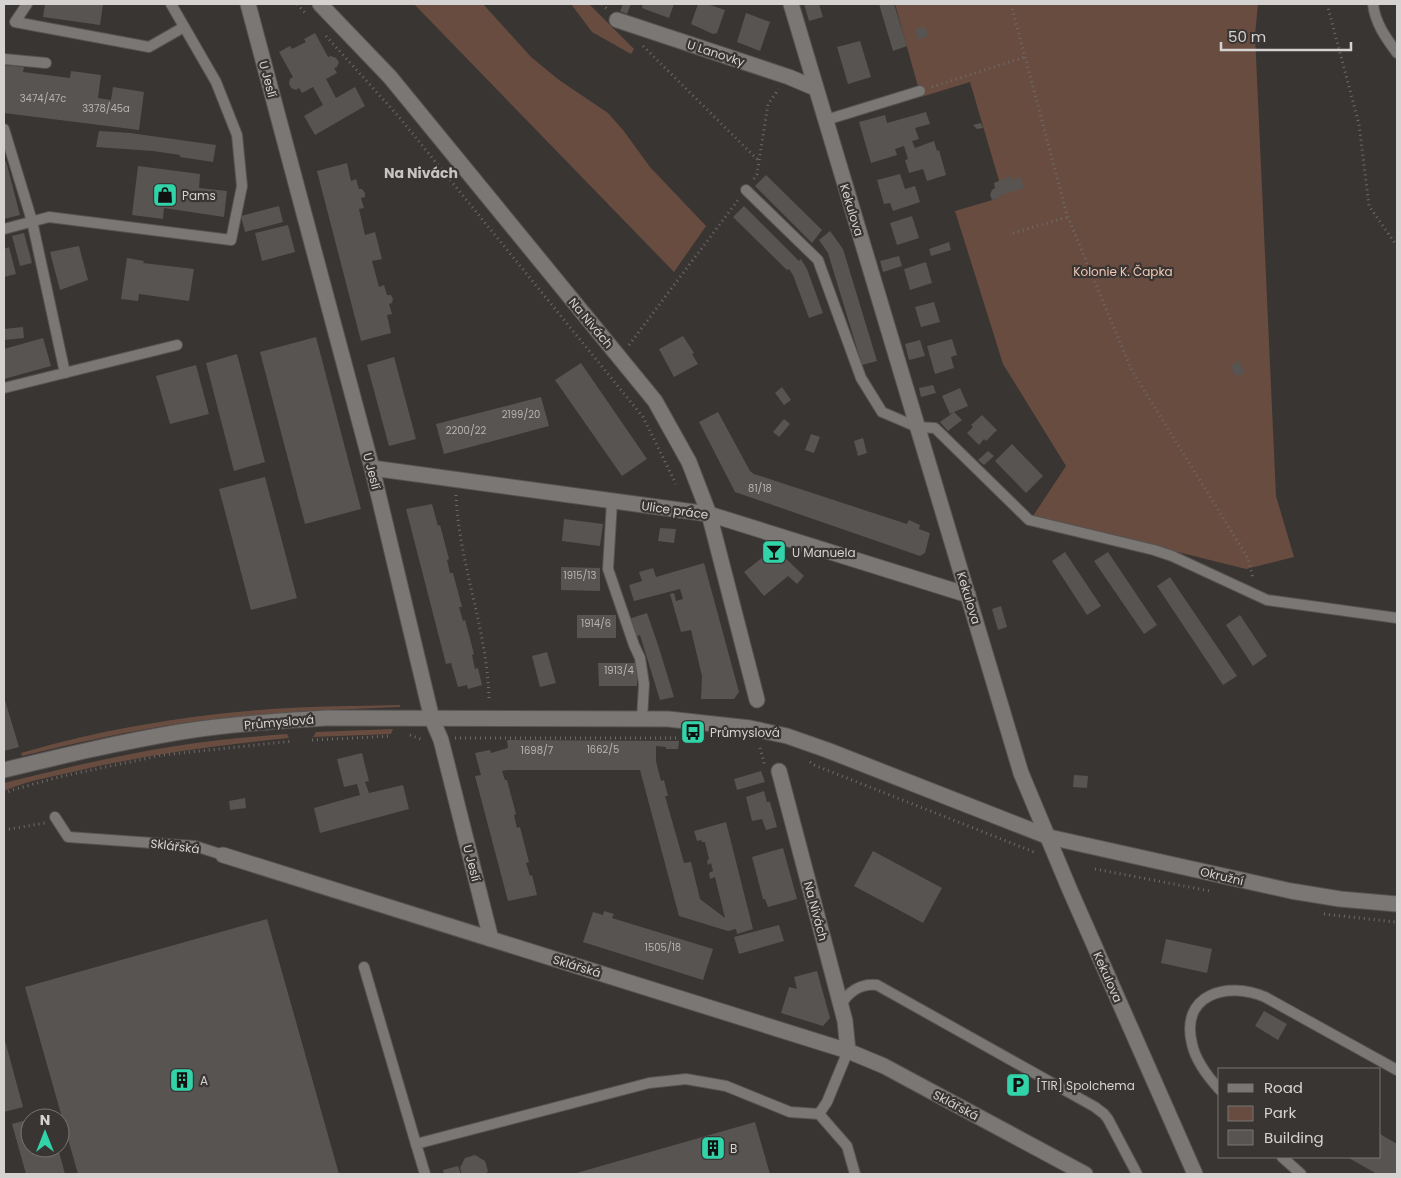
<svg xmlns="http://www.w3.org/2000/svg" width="1401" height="1178" font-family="Poppins,sans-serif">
<rect width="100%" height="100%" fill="#393533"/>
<g fill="#694c40">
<path d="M414 4H483L531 57 559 80 608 113 623 130 650 167 706 226 674 272Z"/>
<path d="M571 4H589L634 49 631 54 592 32Z"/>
<path d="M895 4H1258L1255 35 1276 496 1294 557 1246 569 1033 516 1066 466 1003 364 955 211 999 198V196L1003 194 970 82 921 97Z"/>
<path d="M400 705V707C327 710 254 713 183 723 129 731 75 743 22 756L21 753C102 729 187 715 271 709 314 706 357 706 400 705Z"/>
<path d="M393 729 391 734 313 737 316 732Z"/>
<path d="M287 734 289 738C219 745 150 754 81 770 56 776 28 780 4 791V783C61 769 118 755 176 746 213 740 250 737 287 734Z"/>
</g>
<g fill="#585452">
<path d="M45 4H103L100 25 43 17Z"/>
<path d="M623 4H631L627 14 620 11Z"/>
<path d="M643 4H674L669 18 642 8Z"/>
<path d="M698 4H707L725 10 717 33 713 34 691 24Z"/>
<path d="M804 4H819L823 17 809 21Z"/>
<path d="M879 4H894L907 46 893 51Z"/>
<path d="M746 13 770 22 760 51 737 42Z"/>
<path d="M925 26 928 36 918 40 915 29Z"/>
<path d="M315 33 328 57 331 56 336 58 339 62 337 67 334 68 337 73 326 79 336 98 355 87 365 106 315 135 304 116 323 105 313 87 302 93 299 88 296 90 291 88 289 83 290 79 293 77 279 52 290 46 292 49 306 42 304 39Z"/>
<path d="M860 41 871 77 848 84 837 47Z"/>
<path d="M4 65 24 67 23 72 70 78 71 71 101 75 98 98 111 100 113 87 144 92 139 130 4 113Z"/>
<path d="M926 112 930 124 915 128 919 139 912 141 915 148 934 141 937 151 939 150 946 175 927 181 923 169 909 173 905 160 908 159 904 146 895 149 897 155 871 163 859 122 885 115 887 123Z"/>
<path d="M981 123 983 128 977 129 973 125Z"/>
<path d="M99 131 130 133 216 145 213 162 180 157V155L153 151 96 147Z"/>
<path d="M6 161 20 215 4 219V162Z"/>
<path d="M347 163 351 181 356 179 359 189H362L365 193V197L361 198 364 208 359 209 365 235 375 232 382 259 372 261 379 287 384 285 387 295H391L393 299 392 303 389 304 392 314 387 315 391 333 361 341 317 171Z"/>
<path d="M138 166 200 174 199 188 227 191 224 217 164 208 163 219 132 215Z"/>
<path d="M900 174 905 189 915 186 920 202 893 211 890 203 884 204 877 180Z"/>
<path d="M766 175 822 230 812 243 755 186Z"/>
<path d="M1011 176 1012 180 1020 177 1024 188 1004 194 999 196 1000 198 992 200 990 195 992 190 995 188 994 183Z"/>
<path d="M279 206 283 222 245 232 241 216Z"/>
<path d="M744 206 799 261 801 259 807 269 823 313 809 318 793 275 789 269 787 270 733 217Z"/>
<path d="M912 216 919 238 897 245 890 223Z"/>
<path d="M288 225 295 252 262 261 255 233Z"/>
<path d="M830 231 843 249 877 361 862 365 828 253 819 240Z"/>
<path d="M24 233 32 263 20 266 12 236Z"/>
<path d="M949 242 951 250 931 256 929 249Z"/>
<path d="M79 246 88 280 60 290 50 252Z"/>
<path d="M9 247 16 274 4 277V249Z"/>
<path d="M899 256 902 266 883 272 880 261Z"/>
<path d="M127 258 144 261 143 263 194 269 189 301 139 294 138 301 121 299Z"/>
<path d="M926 262 932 283 910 290 904 269Z"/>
<path d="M934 302 940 322 921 327 915 307Z"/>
<path d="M23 327 24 338 4 340V329Z"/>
<path d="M683 336 694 353 692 354 698 364 674 377 659 349Z"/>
<path d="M316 337 361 509 305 524 260 352Z"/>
<path d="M43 338 51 366 4 379V349Z"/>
<path d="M952 339 957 355 951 357 954 368 935 374 927 346Z"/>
<path d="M920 340 925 356 909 360 905 344Z"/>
<path d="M237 354 265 462 234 471 206 363Z"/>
<path d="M394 357 416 439 389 446 367 365Z"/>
<path d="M1239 361 1245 372 1236 377 1230 366Z"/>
<path d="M581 363 647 459 622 476 555 380Z"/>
<path d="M196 365 209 414 170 424 156 376Z"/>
<path d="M933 385 936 393 921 397 919 388Z"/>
<path d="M782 387 791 400 784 405 775 393Z"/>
<path d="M960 388 968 406 954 412 962 420 948 431 940 422 954 412 950 414 942 396Z"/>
<path d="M541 397 549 426 444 454 436 424Z"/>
<path d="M718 412 750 471 754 474 907 524 909 520 920 525 919 529 930 533 925 553 920 556 735 492 699 422Z"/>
<path d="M982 415 997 430 986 441 984 439 979 445 967 433 973 427 971 425Z"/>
<path d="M784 419 790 424 779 437 773 432Z"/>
<path d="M811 434 820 437 814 453 805 450Z"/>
<path d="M863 438 867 453 858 456 854 441Z"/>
<path d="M1012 444 1043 476 1026 493 995 461Z"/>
<path d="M988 451 994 456 984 465 978 460Z"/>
<path d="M265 477 297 598 251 610 219 489Z"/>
<path d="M432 504 438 526 440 525 449 559 447 560 450 573H453L462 607H459L463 621 465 620 474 654 472 655 475 669 478 668 482 685 468 689 467 685 458 687 451 663 446 664 406 509Z"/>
<path d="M564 519 603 524 600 546 562 541Z"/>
<path d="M660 528 676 529 674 543 658 541Z"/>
<path d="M772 550 778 551 804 576 797 584 788 576 764 596 744 572Z"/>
<path d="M1065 552 1101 606 1087 615 1052 561Z"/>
<path d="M1108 552 1157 625 1144 634 1094 561Z"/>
<path d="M704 563 739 692 734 699H701L702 676 691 630 681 632 670 594 674 593 676 601 683 599 680 589 634 601 629 585 642 581 639 572 653 568 656 577Z"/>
<path d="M561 567 600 568V591L561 590Z"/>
<path d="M1170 577 1237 676 1223 685 1157 586Z"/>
<path d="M1001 606 1007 627 998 630 992 609Z"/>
<path d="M647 613 659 648 674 697 660 700 640 635 635 637 629 619Z"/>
<rect x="577" y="615" width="39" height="23"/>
<path d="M1240 615 1267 656 1253 666 1226 625Z"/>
<path d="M547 652 556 683 540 687 532 656Z"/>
<path d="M598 663H637V686H599Z"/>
<path d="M4 697 19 747 4 751Z"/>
<path d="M507 740 679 741 678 749H666V747L656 746V761L661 781 664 780 668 796H665L684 863 691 862 700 899 725 918 715 877 710 879 709 873 713 871 711 863 708 865 707 861 709 859 705 842H702L701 840 697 841 694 831 726 822 753 929 737 934 736 929 728 931 679 916 640 770H507L502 771 505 780H507L516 814 514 815 517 828 520 827 529 862 526 863 530 876 532 875 537 895 508 901 475 776 481 775 475 753 490 750 491 753 508 748Z"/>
<path d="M362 753 369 781 365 782 369 793 403 785 409 809 320 833 314 808 360 795 357 784 344 787 337 759Z"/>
<path d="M761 771 765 782 737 790 734 779Z"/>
<path d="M1074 775 1088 776 1087 788 1073 787Z"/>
<path d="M764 791 767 802H770L777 827 766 830 762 819 752 821 746 797Z"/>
<path d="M245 798 246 808 230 810 229 801Z"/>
<path d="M783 848 797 899 768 907 765 899H763L752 857Z"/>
<path d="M873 851 942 888 923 923 854 886Z"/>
<path d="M604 911 614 914 612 918 713 949 703 980 583 942 593 912 603 915Z"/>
<path d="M267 919 339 1174H78L25 987Z"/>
<path d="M779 925 784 941 739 954 734 937Z"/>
<path d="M1166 939 1212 949 1207 973 1161 963Z"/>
<path d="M817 971 830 1018 823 1026 781 1013 789 987 797 989 794 977Z"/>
<path d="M1264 1011 1287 1024 1278 1040 1255 1026Z"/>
<path d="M4 1037 23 1107 4 1112Z"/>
<path d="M48 1113 50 1118H34V1117Z"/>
<path d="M30 1119V1148H58L65 1174H26L12 1124Z"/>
<path d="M755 1122 770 1174H573Z"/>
<path d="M1380 1134 1397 1144V1174H1377L1347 1157H1380Z"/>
<path d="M475 1155 485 1161 488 1171 486 1174H462L460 1168 465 1158Z"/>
<path d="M458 1166 461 1174H444L443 1170Z"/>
</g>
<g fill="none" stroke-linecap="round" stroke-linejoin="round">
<defs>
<g id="lane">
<path d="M27 4 15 22 149 47 184 27"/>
<path d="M1373 4C1375 23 1386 38 1397 53"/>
<path d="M4 59 46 63"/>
<path d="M826 120 920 91"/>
<path d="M4 129 32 221 65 373"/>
<path d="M746 190 818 260 861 378 882 412 917 427 935 428 1029 520 1154 550 1172 556 1267 600 1397 618"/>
<path d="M4 229 49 217 231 240 242 186 237 135 216 82 171 4"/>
<path d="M4 388 177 345"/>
<path d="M612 501 608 569 634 645 640 658 644 684 642 719"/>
<path d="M55 817 68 837 195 846 223 855"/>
<path d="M364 967 416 1144"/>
<path d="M841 1006C847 992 861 983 877 985L1095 1107 1104 1114 1108 1119 1137 1174"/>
<path d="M1220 1090C1208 1077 1196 1062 1192 1044 1180 994 1227 981 1265 997L1397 1070"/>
<path d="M819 1114 847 1146 855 1174"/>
<path d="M1282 1157 1301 1174"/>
<path d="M425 1174 416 1144 649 1083 686 1079 726 1086 790 1112 819 1114 827 1102 848 1051"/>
</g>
<g id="street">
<path d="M248 4 372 468 432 719 441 740 491 939"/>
<path d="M320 4 390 77 655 401 689 462 709 514 757 700"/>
<path d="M791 4 1021 773 1069 888 1195 1174"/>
<path d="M617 20 789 77 815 88"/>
<path d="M372 468 709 514 968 595"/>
<path d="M779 771 845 1021 848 1051"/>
<path d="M223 855 848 1051 884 1066 1085 1174"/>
</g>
<path id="secondary" d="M4 770C62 756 120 742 180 732 229 724 279 721 328 718L668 719 750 728 787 736 827 750 1049 837 1291 891 1340 899 1397 904"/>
</defs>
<use href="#lane" stroke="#565352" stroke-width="12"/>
<use href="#street" stroke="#565352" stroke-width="17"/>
<use href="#secondary" stroke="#565352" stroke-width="17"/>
<g stroke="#6e6b69" stroke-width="3" stroke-dasharray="1 4" stroke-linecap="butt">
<path d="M297 4 307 15"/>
<path d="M602 4 607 9"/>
<path d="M1011 4 1067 215 1131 369 1248 558 1253 579"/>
<path d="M1327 4 1359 124 1369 206 1397 246"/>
<path d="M326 36 399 117 643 417 676 484"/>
<path d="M643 46 759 161"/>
<path d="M932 87 1025 57"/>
<path d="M754 179 757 174 768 104 779 89"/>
<path d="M1013 233 1068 217"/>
<path d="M629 345 738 200"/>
<path d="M456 495C459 565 488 631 489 701"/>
<path d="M410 735 423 740"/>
<path d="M455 738H679"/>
<path d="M312 740 391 736"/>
<path d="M760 748 765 766"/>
<path d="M810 762 814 765 1034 852"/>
<path d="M4 794 12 790 63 776 163 755 293 741"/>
<path d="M4 830 45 823"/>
<path d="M1095 869 1210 891"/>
<path d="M1324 914 1395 922"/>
</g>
<use href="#lane" stroke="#7b7775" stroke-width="10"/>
<use href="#street" stroke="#7b7775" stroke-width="15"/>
<use href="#secondary" stroke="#7b7775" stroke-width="15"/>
</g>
<defs>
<symbol id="shop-square" viewBox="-11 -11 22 22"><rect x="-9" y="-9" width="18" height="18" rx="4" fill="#31d4a9" stroke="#393533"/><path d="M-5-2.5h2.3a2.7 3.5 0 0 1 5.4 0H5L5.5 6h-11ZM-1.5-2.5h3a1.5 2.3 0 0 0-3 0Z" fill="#111"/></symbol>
<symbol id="bar-square" viewBox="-11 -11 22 22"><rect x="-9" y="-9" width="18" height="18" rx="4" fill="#31d4a9" stroke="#393533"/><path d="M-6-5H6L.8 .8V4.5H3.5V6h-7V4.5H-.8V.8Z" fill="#111"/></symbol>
<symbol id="bus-square" viewBox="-11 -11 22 22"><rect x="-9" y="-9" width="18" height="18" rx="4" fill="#31d4a9" stroke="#393533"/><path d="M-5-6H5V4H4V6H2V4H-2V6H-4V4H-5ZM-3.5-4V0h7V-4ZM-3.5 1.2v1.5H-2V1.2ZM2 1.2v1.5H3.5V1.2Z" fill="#111"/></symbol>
<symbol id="building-square" viewBox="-11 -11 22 22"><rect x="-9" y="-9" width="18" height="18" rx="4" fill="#31d4a9" stroke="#393533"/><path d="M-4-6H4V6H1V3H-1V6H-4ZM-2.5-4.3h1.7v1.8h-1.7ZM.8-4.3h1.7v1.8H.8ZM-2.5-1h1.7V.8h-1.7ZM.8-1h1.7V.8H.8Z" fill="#111"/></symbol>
<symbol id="parking-square" viewBox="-11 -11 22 22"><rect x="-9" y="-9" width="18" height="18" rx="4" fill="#31d4a9" stroke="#393533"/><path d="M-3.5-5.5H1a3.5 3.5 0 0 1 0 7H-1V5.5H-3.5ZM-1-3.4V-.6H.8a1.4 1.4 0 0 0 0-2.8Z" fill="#111"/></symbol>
</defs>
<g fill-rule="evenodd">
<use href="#shop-square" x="151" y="181" width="28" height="28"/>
<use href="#bar-square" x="760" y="538" width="28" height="28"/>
<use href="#bus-square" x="679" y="718" width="28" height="28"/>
<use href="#building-square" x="168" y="1066" width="28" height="28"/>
<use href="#parking-square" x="1004" y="1071" width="28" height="28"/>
<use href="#building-square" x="699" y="1134" width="28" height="28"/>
</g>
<g text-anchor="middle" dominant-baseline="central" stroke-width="4.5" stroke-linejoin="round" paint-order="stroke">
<g font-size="10" fill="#b6b3b2">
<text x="43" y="98">3474/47c</text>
<text x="106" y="108">3378/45a</text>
<text x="521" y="414">2199/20</text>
<text x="466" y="430">2200/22</text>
<text x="760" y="488">81/18</text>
<text x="580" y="575">1915/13</text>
<text x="596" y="623">1914/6</text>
<text x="619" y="670">1913/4</text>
<text x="603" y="749">1662/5</text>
<text x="537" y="750">1698/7</text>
<text x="663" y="947">1505/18</text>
</g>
<g font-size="12" fill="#d5d3d2" stroke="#393533">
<text transform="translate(716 53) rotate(18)">U Lanovky</text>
<text transform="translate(268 79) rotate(75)">U Jeslí</text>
<text transform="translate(852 210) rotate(73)">Kekulova</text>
<text transform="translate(591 323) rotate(50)">Na Nivách</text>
<text transform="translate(372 471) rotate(76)">U Jeslí</text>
<text transform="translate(675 510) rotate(8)">Ulice práce</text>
<text transform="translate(969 598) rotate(73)">Kekulova</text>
<text transform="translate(279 722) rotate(-5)">Průmyslová</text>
<text transform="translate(175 846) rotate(7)">Sklářská</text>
<text transform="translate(472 863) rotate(76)">U Jeslí</text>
<text transform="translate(1222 876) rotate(13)">Okružní</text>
<text transform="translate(816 911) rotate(75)">Na Nivách</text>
<text transform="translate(577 966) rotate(17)">Sklářská</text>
<text transform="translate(1108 977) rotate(66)">Kekulova</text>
<text transform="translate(956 1105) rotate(28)">Sklářská</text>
</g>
<g font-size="12" fill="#d5d3d2" stroke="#393533" text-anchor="start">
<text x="182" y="195">Pams</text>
<text x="792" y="552">U Manuela</text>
<text x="710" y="732">Průmyslová</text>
<text x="200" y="1080">A</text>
<text x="1036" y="1085">[TIR] Spolchema</text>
<text x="730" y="1148">B</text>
</g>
<g font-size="12" fill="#f5c8b5" stroke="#393533">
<text x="1123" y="271">Kolonie K. Čapka</text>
</g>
<g font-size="14" font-weight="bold" fill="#c8c4c2" stroke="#393533">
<text x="421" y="173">Na Nivách</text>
</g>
</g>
<rect width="1401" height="1178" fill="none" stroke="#d5d3d2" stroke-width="10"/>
<rect x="1218" y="1068" width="162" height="90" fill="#393533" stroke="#777473"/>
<rect x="1228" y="1084" width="25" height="8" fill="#7b7775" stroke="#777473"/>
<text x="1264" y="1093" font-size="15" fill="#d5d3d2">Road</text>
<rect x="1228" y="1106" width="25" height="15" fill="#694c40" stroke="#777473"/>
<text x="1264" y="1118" font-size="15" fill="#d5d3d2">Park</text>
<rect x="1228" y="1130" width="25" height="15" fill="#585452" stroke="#777473"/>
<text x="1264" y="1143" font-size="15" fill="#d5d3d2">Building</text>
<g transform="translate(45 1133)"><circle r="24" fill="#393533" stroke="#777473"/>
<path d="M0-4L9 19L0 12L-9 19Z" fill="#31d4a9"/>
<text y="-8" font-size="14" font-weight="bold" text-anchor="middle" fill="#d5d3d2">N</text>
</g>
<path d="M1221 42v8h130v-8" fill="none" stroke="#d5d3d2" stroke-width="2.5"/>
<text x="1228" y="42" font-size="15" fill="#d5d3d2" stroke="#393533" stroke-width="4" paint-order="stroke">50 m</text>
</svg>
